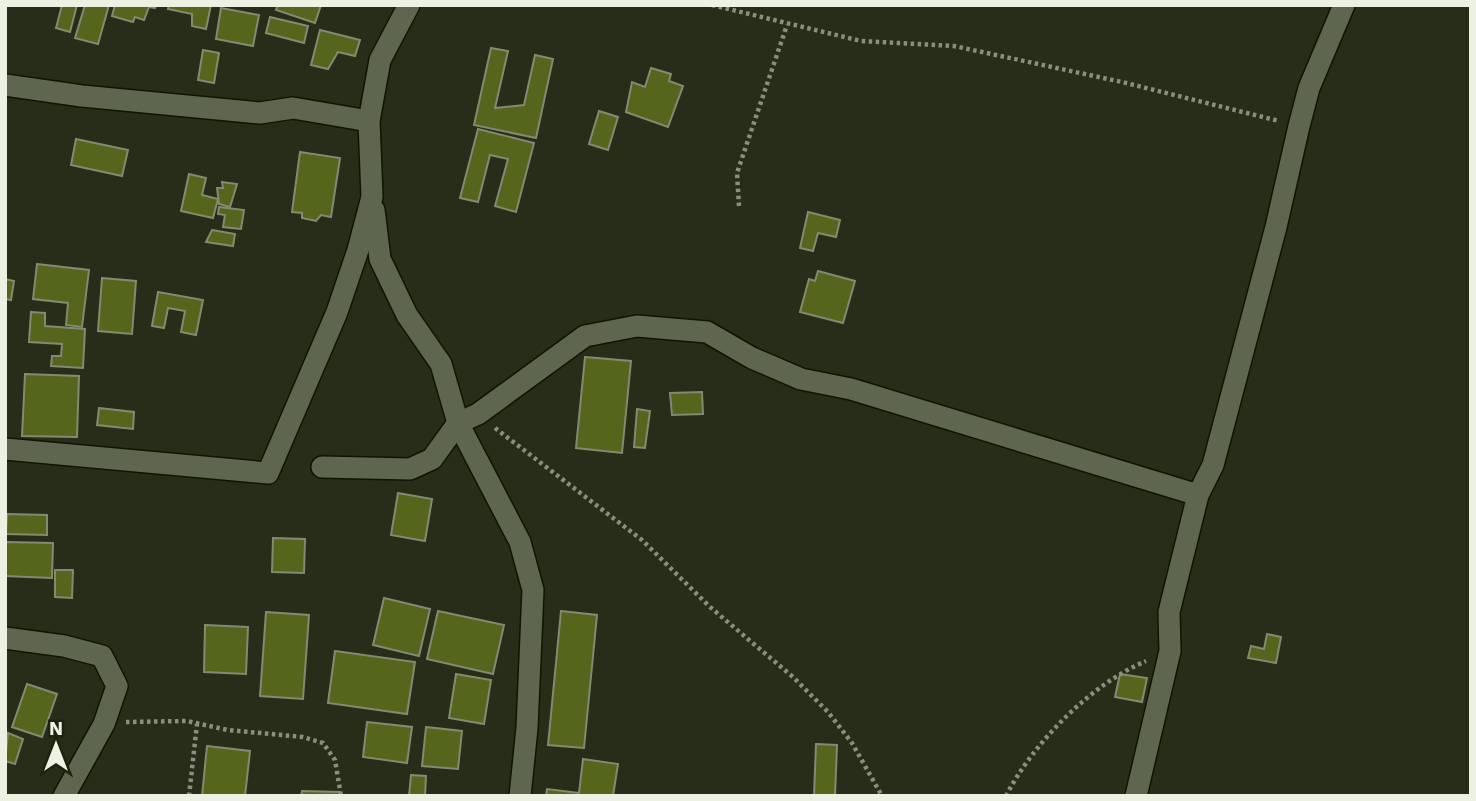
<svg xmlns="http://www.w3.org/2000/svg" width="1476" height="801" font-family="'Work Sans',sans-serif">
<rect width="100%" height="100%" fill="#272d18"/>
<g fill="#55651c" stroke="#838a72" stroke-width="2">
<path d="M62 5H77L70 32 56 28Z"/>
<path d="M85 5H109L98 44 75 38Z"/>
<path d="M115 5H156L155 8 149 7 144 20 135 17 133 22 112 16Z"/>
<path d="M169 5H211L206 29 192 26V14L168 9Z"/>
<path d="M278 5H321L315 23 276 10Z"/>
<path d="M221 8 259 15 253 46 216 39Z"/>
<path d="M270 17 308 26 304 43 266 33Z"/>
<path d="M320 30 360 40 355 56 338 52 328 69 311 65Z"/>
<path d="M491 48 508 51 495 108 524 105 535 55 553 59 536 138 474 125Z"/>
<path d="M203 50 219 53 214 83 198 80Z"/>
<path d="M651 68 671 74 669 81 683 86 668 127 626 112 632 82 645 87Z"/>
<path d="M599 111 618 117 608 150 589 144Z"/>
<path d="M478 129 534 143 516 212 495 206 508 159 490 155 478 202 460 198Z"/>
<path d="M76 139 128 150 122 176 71 165Z"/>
<path d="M300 152 340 158 331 217 321 215 316 221 302 218V213L292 212Z"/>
<path d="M189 174 206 178 202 195 218 199 213 218 181 211Z"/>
<path d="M222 182 237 184 230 207 219 204 217 188H223Z"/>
<path d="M219 207 244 210 241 229 223 227 225 215 218 214Z"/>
<path d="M808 212 840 220 836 237 818 233 813 251 800 248Z"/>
<path d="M212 230 235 234 233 246 206 242Z"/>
<path d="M37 264 89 270 82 327 66 325 68 303 33 299Z"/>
<path d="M818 271 855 281 843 323 800 312 809 279 815 281Z"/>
<path d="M102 278 136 281 132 334 98 331Z"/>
<path d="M5 279 14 281 11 300 5 299Z"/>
<path d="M158 292 203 300 196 335 181 332 185 311 168 308 164 328 152 326Z"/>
<path d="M31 312 45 313V326L85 329 83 368 51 366 52 356H61L62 344 29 342Z"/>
<path d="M585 357 631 361 622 453 576 448Z"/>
<path d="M25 374 79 376 77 437 22 436Z"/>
<path d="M702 392 703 414 672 415 670 393Z"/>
<path d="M99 408 134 412 133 429 97 425Z"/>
<path d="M637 409 650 411 645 448 634 447Z"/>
<path d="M398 493 432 499 425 541 391 535Z"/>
<path d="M7 514 47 515V535L6 534Z"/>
<path d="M273 538 305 539 304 573 272 572Z"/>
<path d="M6 542 53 543 52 578 5 576Z"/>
<path d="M55 570H73L72 598 55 597Z"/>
<path d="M384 598 430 609 419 656 373 645Z"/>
<path d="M438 611 504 625 493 674 427 659Z"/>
<path d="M561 611 597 615 584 748 548 745Z"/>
<path d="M266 612 309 615 303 699 260 696Z"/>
<path d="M205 625 248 627 246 674 204 672Z"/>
<path d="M1267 634 1281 637 1276 663 1248 658 1251 646 1264 649Z"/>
<path d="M335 651 415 662 407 714 328 703Z"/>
<path d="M456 674 491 680 484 724 449 718Z"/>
<path d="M1120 674 1147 678 1142 702 1115 697Z"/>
<path d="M27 684 57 694 42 737 12 727Z"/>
<path d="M367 722 412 727 407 763 363 757Z"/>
<path d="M426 727 462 731 458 769 422 766Z"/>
<path d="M8 733 23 739 15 764 5 761Z"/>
<path d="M816 744 837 745 835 796H814Z"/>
<path d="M207 746 250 751 245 796H202Z"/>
<path d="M583 759 618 764 613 796H546L547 789 579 793Z"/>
<path d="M411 775 426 776 425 796H409Z"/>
<path d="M302 791 340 792V796H301Z"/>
</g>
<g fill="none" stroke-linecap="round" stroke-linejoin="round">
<defs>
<g id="minor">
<path d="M5 85 82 96 260 113 293 108 369 121"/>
<path d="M374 210 380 259 407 315 441 364 458 423 520 542 533 590 527 728 520 796"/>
<path d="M5 449 268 473 337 312 358 250 372 197 369 121 380 60 409 5"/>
<path d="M322 467 410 469 432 459 458 423 478 414 585 336 637 326 707 332 752 358 801 379 851 389 1198 495"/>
<path d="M5 638 64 646 102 656 117 686 104 724 64 796"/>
<path d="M1136 796 1170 651 1169 612 1198 495 1213 465 1276 227 1299 126 1309 88 1344 5"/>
</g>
</defs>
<use href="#minor" stroke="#101503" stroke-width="24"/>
<g stroke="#898e7d" stroke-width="4.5" stroke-dasharray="3.5 3.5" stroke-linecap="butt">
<path d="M712 5 861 41 954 46 1122 82 1279 121"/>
<path d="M739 206 737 173 787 25"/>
<path d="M495 428 642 540 710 607 793 677 828 712 852 743 882 796"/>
<path d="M126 722 187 721 228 730 303 737 323 743 335 760 341 796"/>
<path d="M189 796 197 724"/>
<path d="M1006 796C1033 743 1091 684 1146 661"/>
</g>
<use href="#minor" stroke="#5f664f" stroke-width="21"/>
</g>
<rect width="1476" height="801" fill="none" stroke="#edf1e4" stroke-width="14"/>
<g transform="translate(56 745)" stroke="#1e230f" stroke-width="5" paint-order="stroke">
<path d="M0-5L12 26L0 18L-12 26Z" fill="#edf1e4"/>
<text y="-10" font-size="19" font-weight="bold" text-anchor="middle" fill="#edf1e4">N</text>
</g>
</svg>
